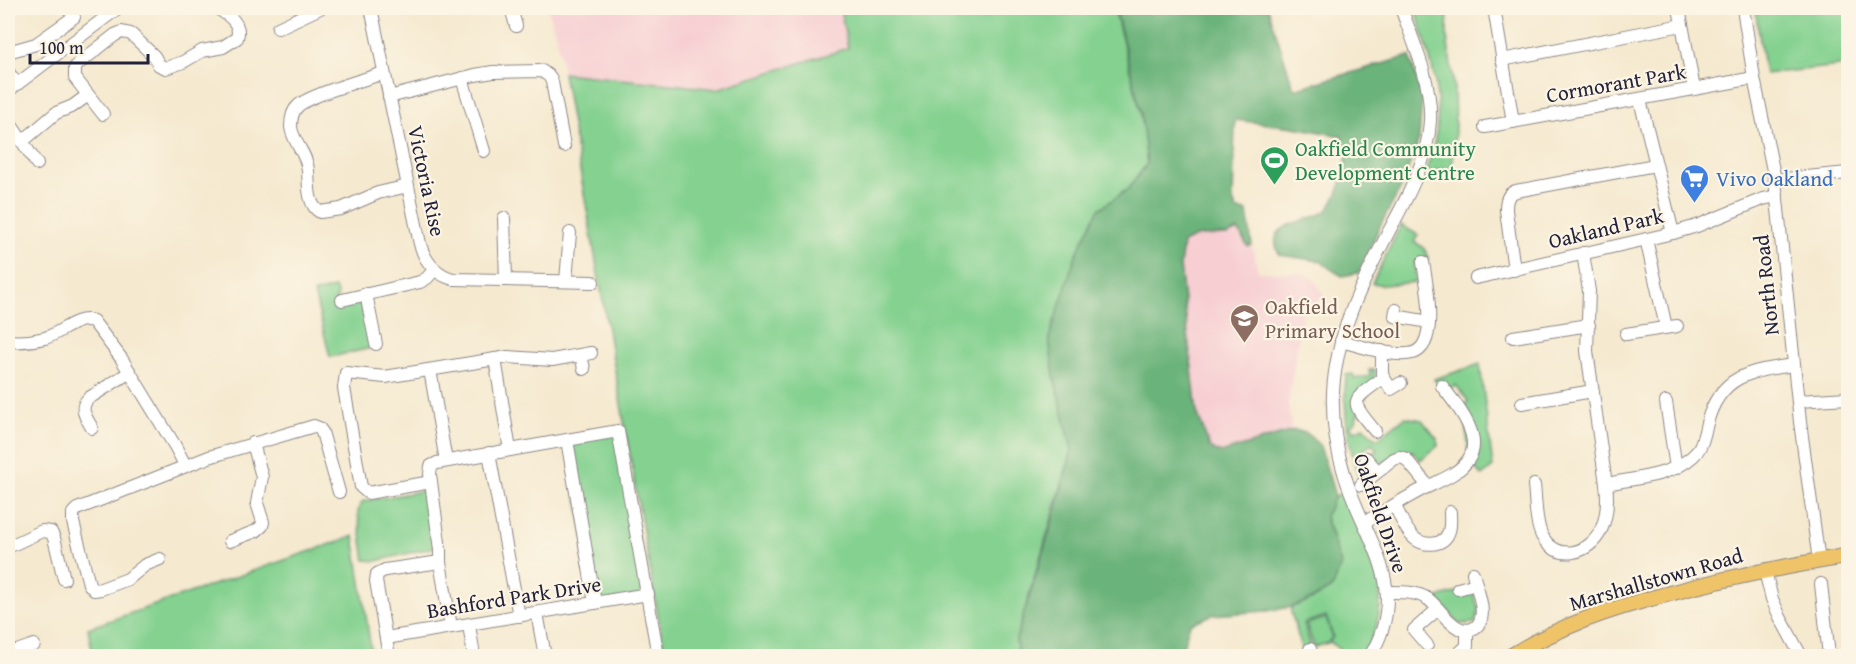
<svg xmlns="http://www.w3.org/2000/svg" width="1856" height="664" font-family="'Gentium Book Plus',serif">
<rect width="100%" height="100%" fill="#fcf5e5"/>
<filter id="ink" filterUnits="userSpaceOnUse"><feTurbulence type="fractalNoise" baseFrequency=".0167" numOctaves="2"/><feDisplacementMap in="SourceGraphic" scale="12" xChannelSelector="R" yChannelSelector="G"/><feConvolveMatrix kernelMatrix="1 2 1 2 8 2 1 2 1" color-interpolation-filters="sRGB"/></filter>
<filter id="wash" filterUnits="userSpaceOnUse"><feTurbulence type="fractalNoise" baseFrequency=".008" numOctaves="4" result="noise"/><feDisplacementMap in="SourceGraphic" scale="24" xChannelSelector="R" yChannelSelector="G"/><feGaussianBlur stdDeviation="1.35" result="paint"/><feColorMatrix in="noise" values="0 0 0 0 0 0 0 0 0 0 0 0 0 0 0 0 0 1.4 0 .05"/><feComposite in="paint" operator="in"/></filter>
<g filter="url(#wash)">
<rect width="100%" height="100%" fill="#f5e9cf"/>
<g fill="#f7cfd3">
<path d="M548 8H840L848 48 717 89 563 73 557 40Z"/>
<path d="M1239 230 1242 240 1248 247 1252 245 1258 272 1302 273 1313 278 1325 296 1302 315 1288 404 1292 431 1221 453 1210 449 1197 412 1180 266 1183 243 1198 236 1227 235Z"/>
</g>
<g fill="#84d190" stroke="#537a66" stroke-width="1.5">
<path d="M840 8H1114L1141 113 1147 164 1128 189 1098 210 1049 338 1054 376 1072 450 1016 639 1018 656H665L563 73 717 89 848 48Z"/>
<path d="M1415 8H1448L1447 36 1454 88 1455 132 1452 168 1425 172C1428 163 1433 154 1434 145 1445 94 1429 55 1415 8Z"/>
<path d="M1755 8H1848V65L1765 74Z"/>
<path d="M1401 225 1418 235 1414 242C1424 247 1427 249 1428 260L1415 263 1416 282 1383 285 1372 283Z"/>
<path d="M335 288 338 296 336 299V304C345 310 352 299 361 300L372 348 330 357 314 293Z"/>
<path d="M1480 364 1493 467 1482 476 1475 468 1470 465 1464 406 1468 401 1456 385 1451 388 1439 385 1434 379Z"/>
<path d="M1369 370H1375C1377 388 1358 403 1356 421L1350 426 1355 431 1363 427 1377 439 1405 417 1422 420 1438 440V446L1420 460 1412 451 1407 455 1378 464 1369 456 1377 450 1372 443 1359 454 1369 469 1368 474 1359 480C1348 442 1343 415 1346 375L1353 374 1355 379 1370 376Z"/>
<path d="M618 431 648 594 595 603 567 440Z"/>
<path d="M422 491 426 492 435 547 376 561 365 560 358 514C358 508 359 505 364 501Z"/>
<path d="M1348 491C1372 549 1399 596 1363 656H1338L1341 651 1330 642 1333 636 1326 616 1304 623 1311 647 1302 649 1291 612 1292 607 1313 599 1334 541 1325 517 1335 496Z"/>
<path d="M354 536 372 656H93L88 628Z"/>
<path d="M1466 590H1471L1473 592 1479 611 1475 623 1459 624 1436 598Z"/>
<path d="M1326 618 1332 636 1328 643 1314 647 1306 624Z"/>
</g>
<path fill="#6bb37a" stroke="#466a5a" stroke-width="1.5" d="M1115 8H1268L1294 89 1410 56 1422 98 1419 139 1401 188 1379 228 1359 273 1342 276 1332 270 1320 261 1280 255C1260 221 1313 222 1326 211 1337 201 1347 169 1346 155 1345 149 1343 142 1342 136L1294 127 1235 120 1233 201 1237 210 1247 211 1252 245 1248 247 1238 230 1227 235 1198 236 1183 243 1180 266 1197 412 1210 448 1221 453 1295 430 1308 434 1320 446 1335 496 1325 517 1341 564 1333 587 1313 599 1292 607 1267 611 1212 615 1190 624 1183 646 1182 656H1018L1016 639 1057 507 1072 450 1054 376 1049 338 1075 257 1098 210 1128 189 1147 164 1141 113Z"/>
</g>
<g filter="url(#ink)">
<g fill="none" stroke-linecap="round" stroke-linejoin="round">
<defs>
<g id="minor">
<path d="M371 8 420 244C425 262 435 274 453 279L593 282"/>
<path d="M511 8 516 26"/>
<path d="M1494 8 1513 122"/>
<path d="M1679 8 1694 89"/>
<path d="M1743 8 1754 78 1775 180 1800 422 1819 561"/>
<path d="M278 28 320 8"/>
<path d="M8 52 36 44 74 17"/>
<path d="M1502 60 1682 25"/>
<path d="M8 72 17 84"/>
<path d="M384 73C366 79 309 95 298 106 292 111 291 119 291 127 293 143 307 154 308 170 309 183 307 205 320 212L341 209 378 193 408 186"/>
<path d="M462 78 484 151"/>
<path d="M8 91 118 8"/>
<path d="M389 97 475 75 493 72 542 71 550 77 552 82 564 146"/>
<path d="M1640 100 1673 233"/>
<path d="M103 114 75 78V68L78 64 115 35 122 32 131 34 154 56 159 65 166 68 183 62 202 51 223 47 237 38C242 23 228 15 217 8"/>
<path d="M8 120 37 164"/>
<path d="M1485 127 1754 78"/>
<path d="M23 141 56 113 73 106 88 95"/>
<path d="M1775 180 1848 173"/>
<path d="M504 218 506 280"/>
<path d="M1646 239 1666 327"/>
<path d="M1514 270 1506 210C1506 201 1507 194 1516 191L1655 165"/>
<path d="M1476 278 1673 233 1697 226 1763 199 1777 196"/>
<path d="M566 281 570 233"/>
<path d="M366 294 376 344"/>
<path d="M342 300 420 282 427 278 434 270"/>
<path d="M1396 310 1395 316 1429 322"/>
<path d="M1626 334 1677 326"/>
<path d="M1513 337 1589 325"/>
<path d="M8 341C20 342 33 341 45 338 61 333 77 316 93 321L121 358 175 446 185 465"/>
<path d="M1341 341C1361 346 1393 358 1413 353 1440 345 1426 282 1423 262"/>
<path d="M1382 351V375L1391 389 1401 383"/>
<path d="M581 355 584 369"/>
<path d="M495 359 510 450"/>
<path d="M430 370 446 461"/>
<path d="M1798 401 1848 398"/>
<path d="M1666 402 1676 468"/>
<path d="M1522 403 1593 391"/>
<path d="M92 428C86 417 78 408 89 398L130 372"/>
<path d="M1375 431C1348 399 1351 402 1383 378"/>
<path d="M567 440 595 603"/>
<path d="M489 453 519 616"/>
<path d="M1366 458 1377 471"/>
<path d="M431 482 368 493 361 487 344 388 346 373 385 377 508 357 552 360 591 353"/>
<path d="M1606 484C1635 478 1670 477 1693 456 1702 448 1704 435 1707 423 1720 375 1750 371 1794 365"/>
<path d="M1361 485 1394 459 1400 457 1406 459 1428 486"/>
<path d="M1534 485C1536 501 1535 522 1542 536 1557 563 1590 554 1601 530 1608 515 1608 500 1606 484L1587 351 1589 291 1583 253"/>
<path d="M1395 506C1400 516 1405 530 1414 538 1425 547 1445 546 1449 531 1451 525 1450 518 1450 512"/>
<path d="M1364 523C1383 512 1402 500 1421 490 1436 482 1458 475 1468 460 1485 437 1455 403 1442 386"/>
<path d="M230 541 256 531 262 526 263 522 257 503 262 477 253 443"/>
<path d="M8 547 42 531 51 532 54 538 64 579"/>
<path d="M160 559 145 565 128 579 101 589 94 590 89 584 73 522V513L77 509 209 457 314 426 319 428 322 432 339 492"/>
<path d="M1765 571 1772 599 1780 617 1801 656"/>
<path d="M1821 584 1829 656"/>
<path d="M1458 589 1476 584"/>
<path d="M1387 592C1400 592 1416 591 1428 599 1439 607 1446 622 1459 628 1463 630 1468 630 1472 629 1492 621 1476 588 1473 573"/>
<path d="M537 613 545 656"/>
<path d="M469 625 474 656"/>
<path d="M451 627 440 562V550L430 474 431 466 437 463 618 431 658 656"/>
<path d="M386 638 648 594"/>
<path d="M1427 645 1414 630 1438 609"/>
<path d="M1310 649 1312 656"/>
<path d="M8 654 34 645"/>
<path d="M389 656 376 581 377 574 385 570 440 562"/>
<path d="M1370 656C1413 585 1363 539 1344 473 1336 448 1332 418 1333 392 1336 335 1361 285 1387 235 1406 199 1428 162 1430 121 1432 82 1414 44 1401 8"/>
<path d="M1456 656 1467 646V630"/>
</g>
<path id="major" d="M1511 656C1559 626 1610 609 1664 595 1725 578 1786 566 1848 556"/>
</defs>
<use href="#minor" stroke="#8c8685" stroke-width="14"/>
<use href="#major" stroke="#8c8685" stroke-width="17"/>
<use href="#minor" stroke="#fff" stroke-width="12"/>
<use href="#major" stroke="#efc469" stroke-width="15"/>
</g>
</g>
<defs>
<symbol id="stadium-pin" viewBox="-11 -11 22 30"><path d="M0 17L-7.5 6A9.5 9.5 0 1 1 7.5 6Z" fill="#2e9e5b" stroke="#fcf5e5"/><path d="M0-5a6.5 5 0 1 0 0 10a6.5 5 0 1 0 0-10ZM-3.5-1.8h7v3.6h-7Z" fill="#fff"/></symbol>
<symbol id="supermarket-pin" viewBox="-11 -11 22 30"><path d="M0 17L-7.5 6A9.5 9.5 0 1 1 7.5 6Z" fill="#3f7fe0" stroke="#fcf5e5"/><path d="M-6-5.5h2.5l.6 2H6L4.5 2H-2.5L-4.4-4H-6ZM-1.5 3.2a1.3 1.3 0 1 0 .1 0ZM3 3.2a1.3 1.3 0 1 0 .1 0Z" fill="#fff"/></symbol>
<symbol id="school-pin" viewBox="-11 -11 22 30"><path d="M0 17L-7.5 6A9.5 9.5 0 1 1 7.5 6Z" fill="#8d6e63" stroke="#fcf5e5"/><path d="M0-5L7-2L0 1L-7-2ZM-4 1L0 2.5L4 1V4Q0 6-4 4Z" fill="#fff"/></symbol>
</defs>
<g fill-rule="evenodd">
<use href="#stadium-pin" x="1258" y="144" width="33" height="45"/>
<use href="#supermarket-pin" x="1678" y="162" width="33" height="45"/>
<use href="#school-pin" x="1228" y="302" width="33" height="45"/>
</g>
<g text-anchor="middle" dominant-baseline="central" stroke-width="4.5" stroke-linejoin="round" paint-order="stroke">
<g font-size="21" fill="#22223b" stroke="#fcf5e5">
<text transform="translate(1616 83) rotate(-10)">Cormorant Park</text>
<text transform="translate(427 181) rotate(78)">Victoria Rise</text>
<text transform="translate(1606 228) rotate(-13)">Oakland Park</text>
<text transform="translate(1766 285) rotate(-96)">North Road</text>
<text transform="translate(1381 513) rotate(71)">Oakfield Drive</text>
<text transform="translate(1656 579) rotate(-16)">Marshallstown Road</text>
<text transform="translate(514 597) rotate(-9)">Bashford Park Drive</text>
</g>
<g font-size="21" fill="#27864d" stroke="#fcf5e5" text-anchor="start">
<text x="1295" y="148">Oakfield Community<tspan x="1295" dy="24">Development Centre</tspan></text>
</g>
<g font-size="21" fill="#366cbe" stroke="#fcf5e5" text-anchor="start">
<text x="1716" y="178">Vivo Oakland</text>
</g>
<g font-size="21" fill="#785e54" stroke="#fcf5e5" text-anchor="start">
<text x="1265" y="306">Oakfield<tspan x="1265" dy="24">Primary School</tspan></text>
</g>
</g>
<rect width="1856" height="664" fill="none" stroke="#fcf5e5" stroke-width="30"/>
<path d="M30 54v9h118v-9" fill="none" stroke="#22223b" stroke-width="3"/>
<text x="39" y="54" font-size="18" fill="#22223b" stroke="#fcf5e5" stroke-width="4.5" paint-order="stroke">100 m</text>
</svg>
